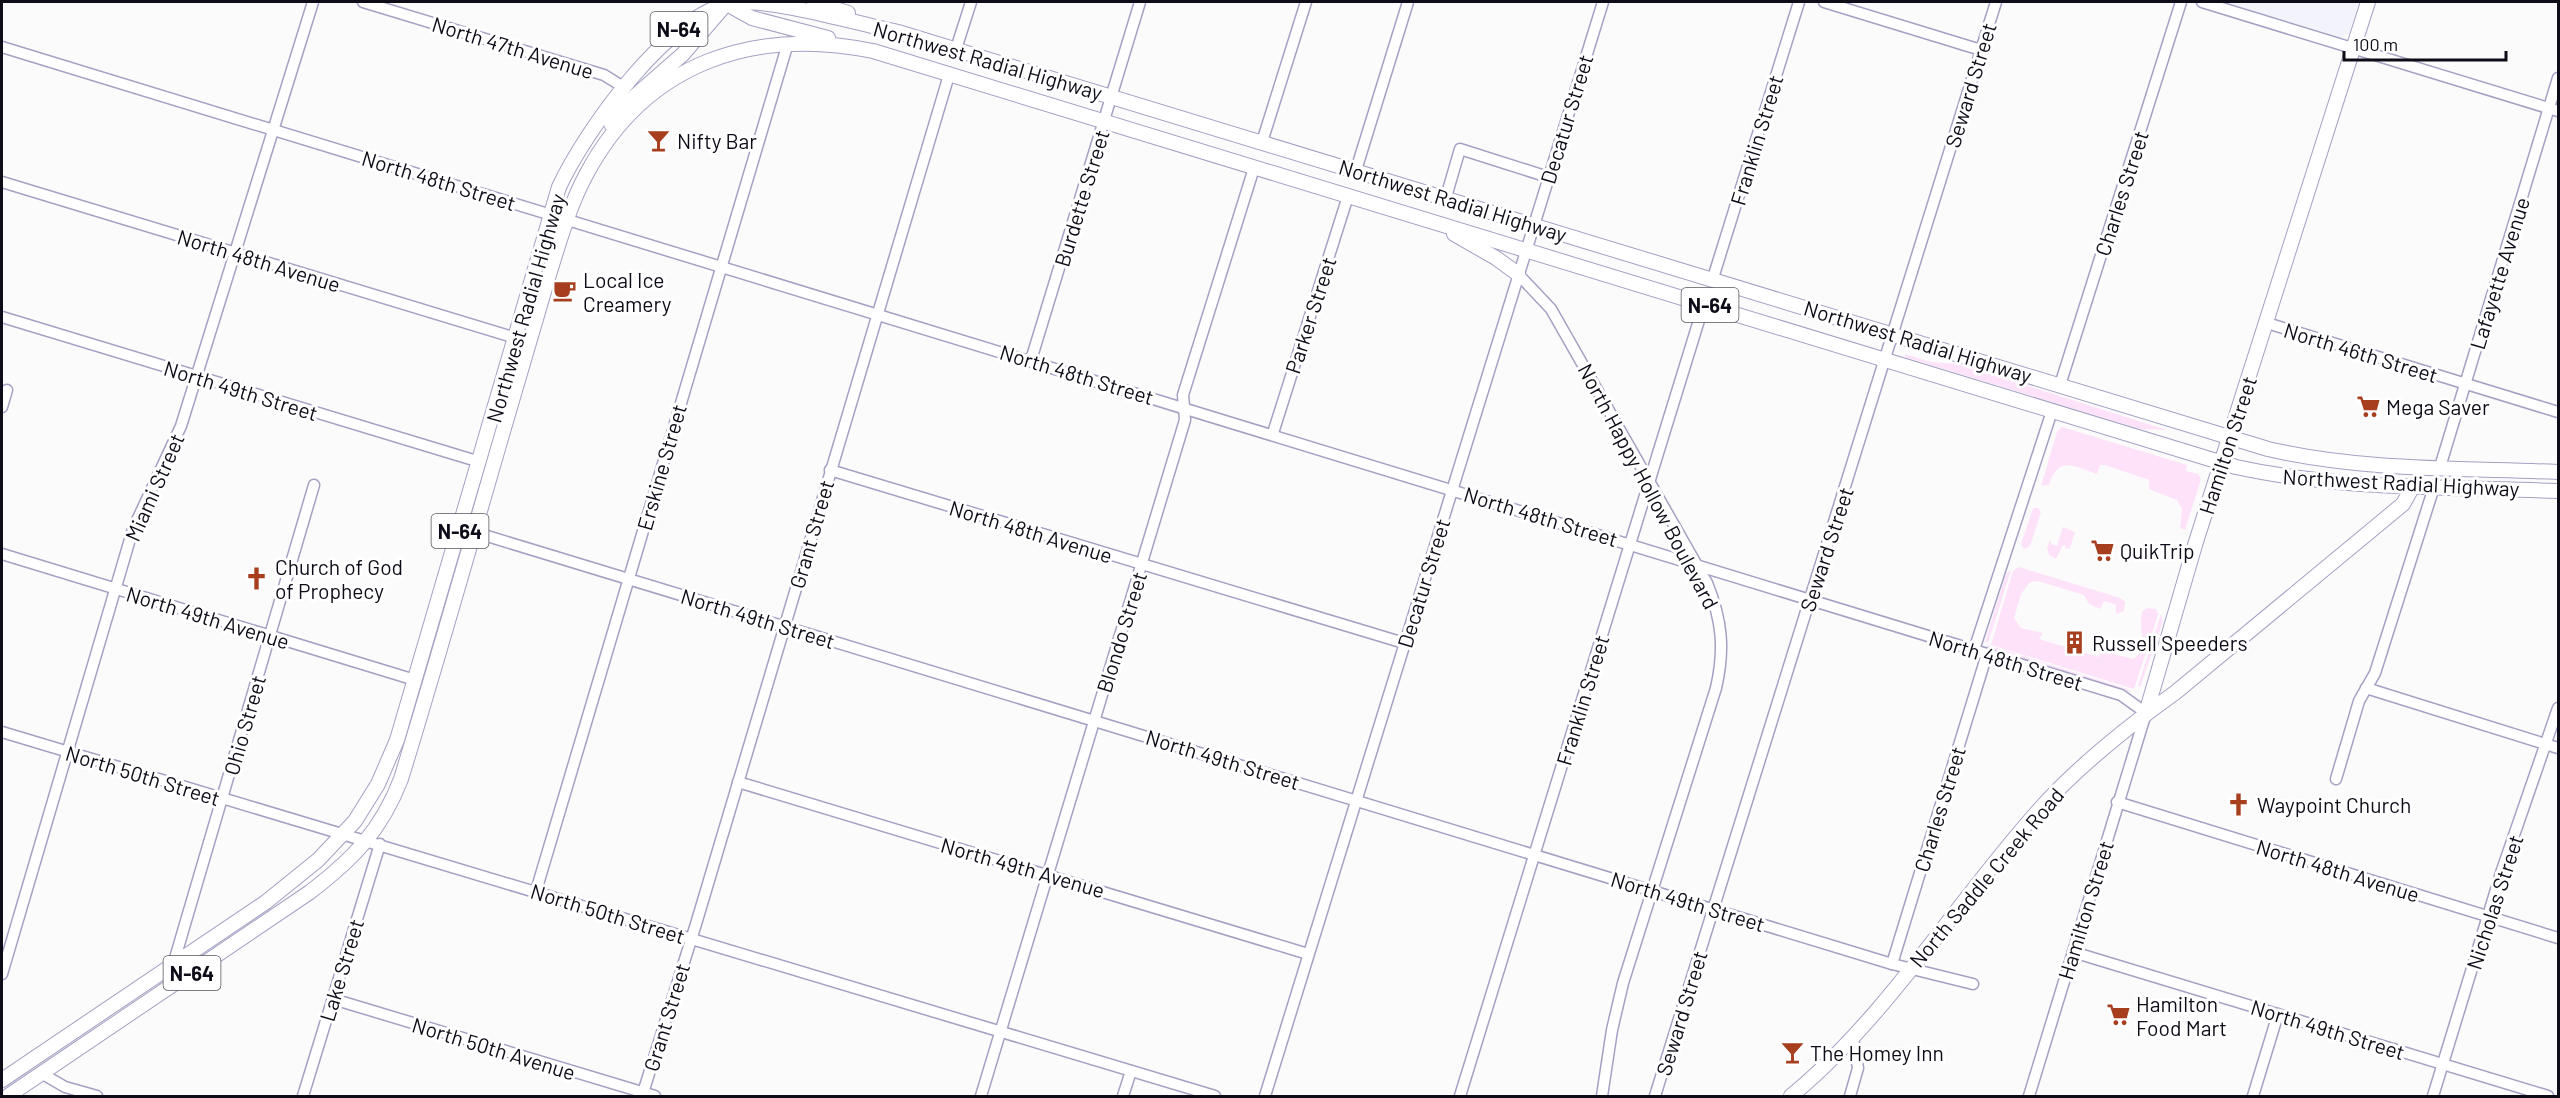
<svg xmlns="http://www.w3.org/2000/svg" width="2560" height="1098" font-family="Barlow,sans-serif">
<rect width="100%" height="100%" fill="#fbfbfb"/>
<path fill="#f3f3fc" d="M2220 2H2359L2349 33 2341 38Z"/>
<g fill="#fee2f9">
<path d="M1905 354 1930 362 1959 364 2167 430 2140 429 1905 357Z"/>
<path d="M2062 427 2187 465 2186 471 2198 474 2201 479 2185 530 2180 528 2182 509 2177 500 2149 489V480L2105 465H2100L2097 474C2074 466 2058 455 2049 485L2041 486 2057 432Z"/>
<path d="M2033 508H2038L2041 512 2030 546 2024 549 2021 544Z"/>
<path d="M2063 527 2075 532 2070 548 2065 549 2066 546 2063 545 2056 559 2049 555 2047 548 2050 540 2051 544 2057 546Z"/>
<path d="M2019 567 2120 598 2125 602 2124 611 2116 614V605L2104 601 2100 609 2089 604 2084 595 2038 581 2030 582 2021 594 2014 618 2021 628 2043 633 2039 639 2098 657 2101 651 2133 659C2149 650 2138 627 2142 612L2147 608 2156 609 2158 615 2134 689 1991 645 2013 571Z"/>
<path d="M2011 570 1988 643 1985 642 2006 574Z"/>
<path d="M2161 614 2163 621 2140 687 2138 686Z"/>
<path d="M1988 645 2130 690 2129 692 1989 649 1986 646Z"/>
</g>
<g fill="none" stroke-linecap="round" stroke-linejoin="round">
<defs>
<g id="minor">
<path d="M363 2 604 75 625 88"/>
<path d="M1824 2 1981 50"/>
<path d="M2202 2 2558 111"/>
<path d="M2 47 2121 695 2146 713 2029 1096"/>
<path d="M956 49 971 2"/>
<path d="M1262 142 1306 2"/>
<path d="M1356 170 1408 2"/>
<path d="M2 182 516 338"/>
<path d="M1446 197 1460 149 1548 177"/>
<path d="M1518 274 1551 309 1707 583C1722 620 1725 649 1716 688L1623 983 1612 1030 1602 1096"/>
<path d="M1713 278 1799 2"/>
<path d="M2 317 480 462"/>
<path d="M2267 323 2558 412"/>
<path d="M1031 360 1140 2"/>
<path d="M2060 385 2181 2"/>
<path d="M2 407 7 390"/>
<path d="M1273 433 1348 196"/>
<path d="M2440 467 2558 78"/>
<path d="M830 470 1404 643"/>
<path d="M474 532 1892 964 1973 984"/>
<path d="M2 554 415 680"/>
<path d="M1974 650 2052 411"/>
<path d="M2366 688 2558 748"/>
<path d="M2 732 1215 1096"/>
<path d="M2336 779 2359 701 2375 673 2434 487"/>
<path d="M738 782 1308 954"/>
<path d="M2117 802 2558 938"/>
<path d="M536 891 788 43"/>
<path d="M2073 952 2548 1096"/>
<path d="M1892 964 1987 654"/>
<path d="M173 965 314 485"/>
<path d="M2 974 133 529 181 426 313 2"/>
<path d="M333 999 655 1096"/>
<path d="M41 1073 65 1087 97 1096"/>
<path d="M303 1096 380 844"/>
<path d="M642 1096 696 924 949 75"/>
<path d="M981 1096 1185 420 1183 395 1254 168"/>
<path d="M1123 1096 1131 1071"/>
<path d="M1265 1096 1603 2"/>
<path d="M1460 1096 1704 304"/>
<path d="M1655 1096 1996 2"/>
<path d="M1850 1096 1858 1068 1853 1038"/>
<path d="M2253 1096 2278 1014"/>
<path d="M2433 1096 2502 870 2558 708"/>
</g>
<g id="major">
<path d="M814 2 848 13"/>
<path d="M725 3 752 18 828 38"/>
<path d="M611 124 627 103 683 54 726 4"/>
<path d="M1454 234 1496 258 1518 274"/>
<path d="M2146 713 2195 545 2368 2"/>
<path d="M2 1080 266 902 318 860 355 821 378 784 397 740 559 187C586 130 670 10 737 2 777 0 856 23 898 32L2268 449C2363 471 2462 468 2558 472"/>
<path d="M8 1096 310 892C353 859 381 831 401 779 437 662 470 545 504 428 519 378 533 328 548 278 559 243 569 206 587 173 647 62 754 27 873 51L2236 467C2341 490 2451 487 2558 491"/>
<path d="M1791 1096C1886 1018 1956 903 2038 811 2076 768 2130 725 2176 692L2403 504 2413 486"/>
</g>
</defs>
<use href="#minor" stroke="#a3a1c4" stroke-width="13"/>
<use href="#major" stroke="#a3a1c4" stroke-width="16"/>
<use href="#minor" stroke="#fff" stroke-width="10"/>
<use href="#major" stroke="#fff" stroke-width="14"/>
</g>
<defs>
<symbol id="bar-bare" viewBox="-9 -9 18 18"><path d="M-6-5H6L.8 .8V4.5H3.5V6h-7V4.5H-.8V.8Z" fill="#a73f1e" stroke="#fff" stroke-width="2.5" paint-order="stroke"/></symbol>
<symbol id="cafe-bare" viewBox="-9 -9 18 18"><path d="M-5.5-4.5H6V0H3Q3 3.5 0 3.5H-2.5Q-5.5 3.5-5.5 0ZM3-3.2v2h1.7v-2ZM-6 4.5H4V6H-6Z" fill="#a73f1e" stroke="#fff" stroke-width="2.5" paint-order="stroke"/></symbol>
<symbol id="supermarket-bare" viewBox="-9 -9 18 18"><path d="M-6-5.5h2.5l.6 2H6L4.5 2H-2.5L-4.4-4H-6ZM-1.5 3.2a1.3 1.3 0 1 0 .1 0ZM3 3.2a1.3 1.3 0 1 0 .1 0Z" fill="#a73f1e" stroke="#fff" stroke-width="2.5" paint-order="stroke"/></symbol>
<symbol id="church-bare" viewBox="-9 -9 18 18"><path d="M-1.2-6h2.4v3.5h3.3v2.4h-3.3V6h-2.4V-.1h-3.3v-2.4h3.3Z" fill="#a73f1e" stroke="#fff" stroke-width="2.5" paint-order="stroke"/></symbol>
<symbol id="building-bare" viewBox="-9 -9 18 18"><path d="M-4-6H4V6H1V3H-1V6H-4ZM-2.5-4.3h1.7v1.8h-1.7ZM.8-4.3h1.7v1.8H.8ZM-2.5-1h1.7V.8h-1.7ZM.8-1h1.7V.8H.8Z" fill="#a73f1e" stroke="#fff" stroke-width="2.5" paint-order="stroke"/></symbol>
</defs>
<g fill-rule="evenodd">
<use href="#bar-bare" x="642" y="124" width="33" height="33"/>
<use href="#cafe-bare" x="548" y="274" width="33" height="33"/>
<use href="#supermarket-bare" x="2352" y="390" width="33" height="33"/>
<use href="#supermarket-bare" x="2086" y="534" width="33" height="33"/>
<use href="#church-bare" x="240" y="562" width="33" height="33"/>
<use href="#building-bare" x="2058" y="626" width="33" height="33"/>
<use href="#church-bare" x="2222" y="788" width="33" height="33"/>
<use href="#supermarket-bare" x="2102" y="998" width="33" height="33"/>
<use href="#bar-bare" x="1776" y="1036" width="33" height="33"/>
</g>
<g text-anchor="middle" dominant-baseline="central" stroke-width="6" stroke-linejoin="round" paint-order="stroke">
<g fill="#fff" stroke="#56555d" stroke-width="1.5">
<rect x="650.5" y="12" width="57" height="34" rx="4.5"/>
<rect x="1681.5" y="288" width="57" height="34" rx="4.5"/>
<rect x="431.5" y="514" width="57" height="34" rx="4.5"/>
<rect x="163.5" y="956" width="57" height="34" rx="4.5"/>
</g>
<g font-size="20" font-weight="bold" fill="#0d0c18">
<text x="679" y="29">N-64</text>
<text x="1710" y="305">N-64</text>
<text x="460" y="531">N-64</text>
<text x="192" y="973">N-64</text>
</g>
<g font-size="21" fill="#0d0c18" stroke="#fff">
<text transform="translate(513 47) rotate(17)">North 47th Avenue</text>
<text transform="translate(988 60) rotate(16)">Northwest Radial Highway</text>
<text transform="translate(1970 85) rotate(-73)">Seward Street</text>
<text transform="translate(1566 119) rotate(-73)">Decatur Street</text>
<text transform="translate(1756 140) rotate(-73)">Franklin Street</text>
<text transform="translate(439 180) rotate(17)">North 48th Street</text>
<text transform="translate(2121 193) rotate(-72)">Charles Street</text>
<text transform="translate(1081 198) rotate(-73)">Burdette Street</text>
<text transform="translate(1453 200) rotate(17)">Northwest Radial Highway</text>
<text transform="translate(259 260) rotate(17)">North 48th Avenue</text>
<text transform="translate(2499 273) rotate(-73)">Lafayette Avenue</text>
<text transform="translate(525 308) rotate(-74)">Northwest Radial Highway</text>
<text transform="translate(1310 315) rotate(-72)">Parker Street</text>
<text transform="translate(1918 341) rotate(17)">Northwest Radial Highway</text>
<text transform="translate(2361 352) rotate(17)">North 46th Street</text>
<text transform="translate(1077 374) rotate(17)">North 48th Street</text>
<text transform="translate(241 390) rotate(17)">North 49th Street</text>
<text transform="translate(2227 445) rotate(-72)">Hamilton Street</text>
<text transform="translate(661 467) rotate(-74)">Erskine Street</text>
<text transform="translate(2401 482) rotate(3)">Northwest Radial Highway</text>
<text transform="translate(1649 486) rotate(62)">North Happy Hollow Boulevard</text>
<text transform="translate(154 487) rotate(-66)">Miami Street</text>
<text transform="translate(1541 516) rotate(17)">North 48th Street</text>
<text transform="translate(1031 531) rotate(17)">North 48th Avenue</text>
<text transform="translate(811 534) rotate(-74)">Grant Street</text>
<text transform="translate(1826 549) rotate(-72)">Seward Street</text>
<text transform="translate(1423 583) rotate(-73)">Decatur Street</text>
<text transform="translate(208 617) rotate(17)">North 49th Avenue</text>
<text transform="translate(758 618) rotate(17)">North 49th Street</text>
<text transform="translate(1121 632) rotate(-73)">Blondo Street</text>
<text transform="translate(2006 660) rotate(17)">North 48th Street</text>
<text transform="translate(1582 700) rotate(-73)">Franklin Street</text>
<text transform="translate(244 725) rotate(-74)">Ohio Street</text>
<text transform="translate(1223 759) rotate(17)">North 49th Street</text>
<text transform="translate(143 775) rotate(17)">North 50th Street</text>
<text transform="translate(1939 809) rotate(-73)">Charles Street</text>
<text transform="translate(1023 867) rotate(16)">North 49th Avenue</text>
<text transform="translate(2338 870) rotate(17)">North 48th Avenue</text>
<text transform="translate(1986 877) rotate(-50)">North Saddle Creek Road</text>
<text transform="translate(1688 901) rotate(17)">North 49th Street</text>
<text transform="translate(2494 902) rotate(-72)">Nicholas Street</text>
<text transform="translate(2085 910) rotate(-73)">Hamilton Street</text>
<text transform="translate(608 913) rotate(17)">North 50th Street</text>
<text transform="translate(341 970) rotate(-73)">Lake Street</text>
<text transform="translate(1681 1013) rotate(-73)">Seward Street</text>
<text transform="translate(666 1017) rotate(-73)">Grant Street</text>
<text transform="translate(2328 1029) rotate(17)">North 49th Street</text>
<text transform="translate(494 1048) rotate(17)">North 50th Avenue</text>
</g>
<g font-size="21" fill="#0d0c18" stroke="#fff" text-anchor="start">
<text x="677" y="140">Nifty Bar</text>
<text x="583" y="279">Local Ice<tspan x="583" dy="24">Creamery</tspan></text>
<text x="2386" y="406">Mega Saver</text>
<text x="2120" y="550">QuikTrip</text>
<text x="275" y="566">Church of God<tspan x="275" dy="24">of Prophecy</tspan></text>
<text x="2092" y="642">Russell Speeders</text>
<text x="2257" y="804">Waypoint Church</text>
<text x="2136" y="1003">Hamilton<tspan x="2136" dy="24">Food Mart</tspan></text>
<text x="1810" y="1052">The Homey Inn</text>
</g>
</g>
<rect width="2560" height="1098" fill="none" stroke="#0d0c18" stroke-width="6"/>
<path d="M2344 51v9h162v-9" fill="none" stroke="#0d0c18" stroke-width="3"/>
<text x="2353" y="51" font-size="18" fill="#0d0c18" stroke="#ffffff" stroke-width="4.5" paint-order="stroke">100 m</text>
</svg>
